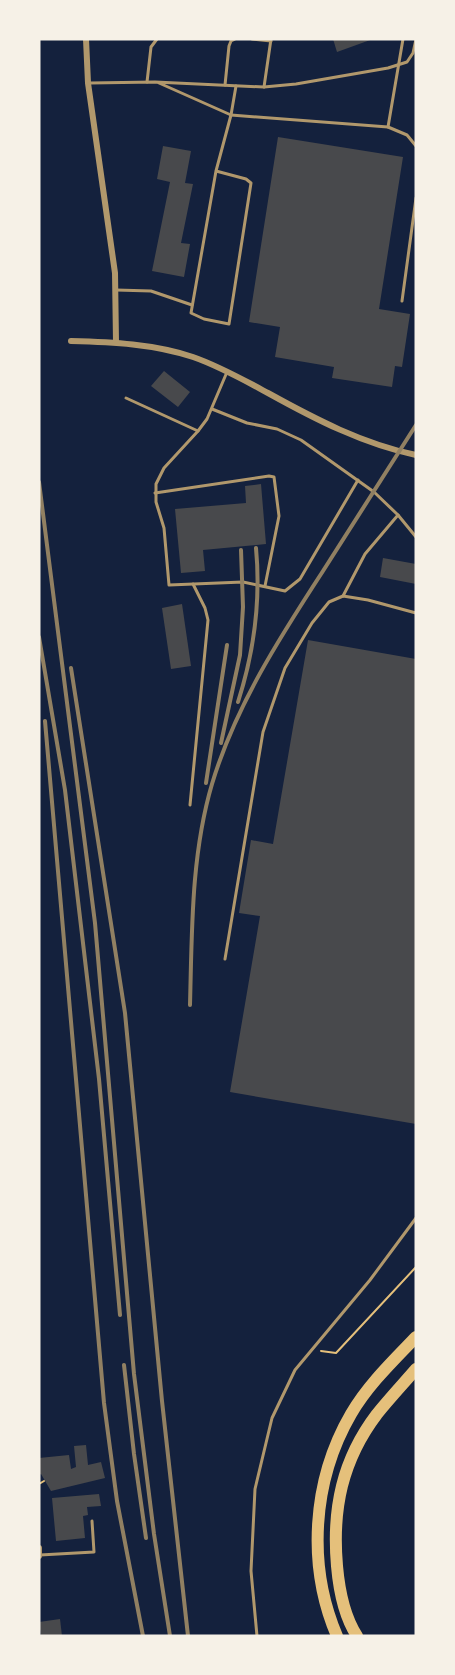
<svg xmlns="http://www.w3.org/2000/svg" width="455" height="1675" font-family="Signika,sans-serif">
<rect width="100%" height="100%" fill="#14213d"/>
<g fill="#48494c">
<path d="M333 39H373L337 52Z"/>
<path d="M278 137 403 157 379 309 410 314 402 367 395 366 392 387 332 378 334 367 275 357 280 327 249 322Z"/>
<path d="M163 146 191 151 185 183 193 184 181 243 190 244 184 277 152 271 170 182 157 179Z"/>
<path d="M164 371 190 392 178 407 151 386Z"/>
<path d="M261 484 266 544 203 550 205 571 181 573 175 509 246 503 245 486Z"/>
<path d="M383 558 416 564V584L380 577Z"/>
<path d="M182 604 191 666 171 669 162 608Z"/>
<path d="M308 640 416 659V1124L230 1092 260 916 239 913 251 840 273 844Z"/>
<path d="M86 1445 88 1465 101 1462 105 1478 51 1491 41 1474 39 1475V1458L69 1455 71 1469 76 1467 74 1446Z"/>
<path d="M99 1494 101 1506 87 1507 88 1515 83 1516 85 1538 56 1541 52 1498Z"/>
<path d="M60 1619 62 1636H41L39 1622Z"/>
</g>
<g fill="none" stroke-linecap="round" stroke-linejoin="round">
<g stroke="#e5c07b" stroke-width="2">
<path d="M321 1351 336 1353 416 1267"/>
<path d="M39 1484 44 1481"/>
</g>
<g stroke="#b1986c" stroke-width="3">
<path d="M252 39 271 41"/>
<path d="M147 82 151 47 157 39"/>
<path d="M90 83 155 82 264 87 296 84 388 68 407 62 413 53 416 39"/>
<path d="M159 83 231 115 388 127 407 135 416 146"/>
<path d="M225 85 229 46 231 41 235 39"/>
<path d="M264 87 271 39"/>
<path d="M388 127 403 39"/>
<path d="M216 171 246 179 251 183 229 324 204 319 191 313 216 171 231 115 236 86"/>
<path d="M116 290 151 291 192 305"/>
<path d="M402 301 416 198"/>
<path d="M227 372 207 419 198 431 164 468 156 484V502L164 528 169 585 243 582 285 591 300 579 358 480"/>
<path d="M126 398 198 431"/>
<path d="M212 409 247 423 277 429 301 440 374 492 398 515 416 537"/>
<path d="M155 493 269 476 274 477 279 516 265 586"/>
<path d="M343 596 365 554 398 515"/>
<path d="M190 805 208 620 205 608 193 584"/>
<path d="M225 959 263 732 285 668 312 623 329 602 343 596 368 600 416 613"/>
<path d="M40 1555 94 1552 92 1521"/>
<path d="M257 1636 251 1571 255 1489 272 1418 295 1370 370 1280 416 1218"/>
</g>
<g stroke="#b1986c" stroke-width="6">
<path d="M86 39 88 83 115 273 116 342"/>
<path d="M71 341C112 342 154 344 193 357 219 366 244 380 268 393 315 419 363 444 416 455"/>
<path d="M39 1548V1556"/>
</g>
<g stroke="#e5c07b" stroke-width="12">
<path d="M337 1636C307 1566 312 1481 351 1414 368 1385 392 1362 416 1337"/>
<path d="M357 1636C344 1616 339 1589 337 1566 332 1509 342 1460 377 1414 389 1399 403 1384 416 1369"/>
</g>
<g stroke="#918062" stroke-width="4">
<path d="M39 482 95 923 134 1374 154 1534 170 1636"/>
<path d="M39 637 65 790 99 1079 120 1315"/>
<path d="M71 668 125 1013 162 1401 188 1636"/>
<path d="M238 702C254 652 261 601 256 548"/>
<path d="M45 721 104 1403 117 1501 143 1636"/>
<path d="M221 743 240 655 243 607 241 550"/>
<path d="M206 783 227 645"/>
<path d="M190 1005C192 931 191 855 212 784 235 707 280 637 323 571 354 522 385 474 416 425"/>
<path d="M124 1365 134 1454 146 1538"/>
</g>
</g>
<rect width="455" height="1675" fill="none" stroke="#f6f1e7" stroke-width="81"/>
</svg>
